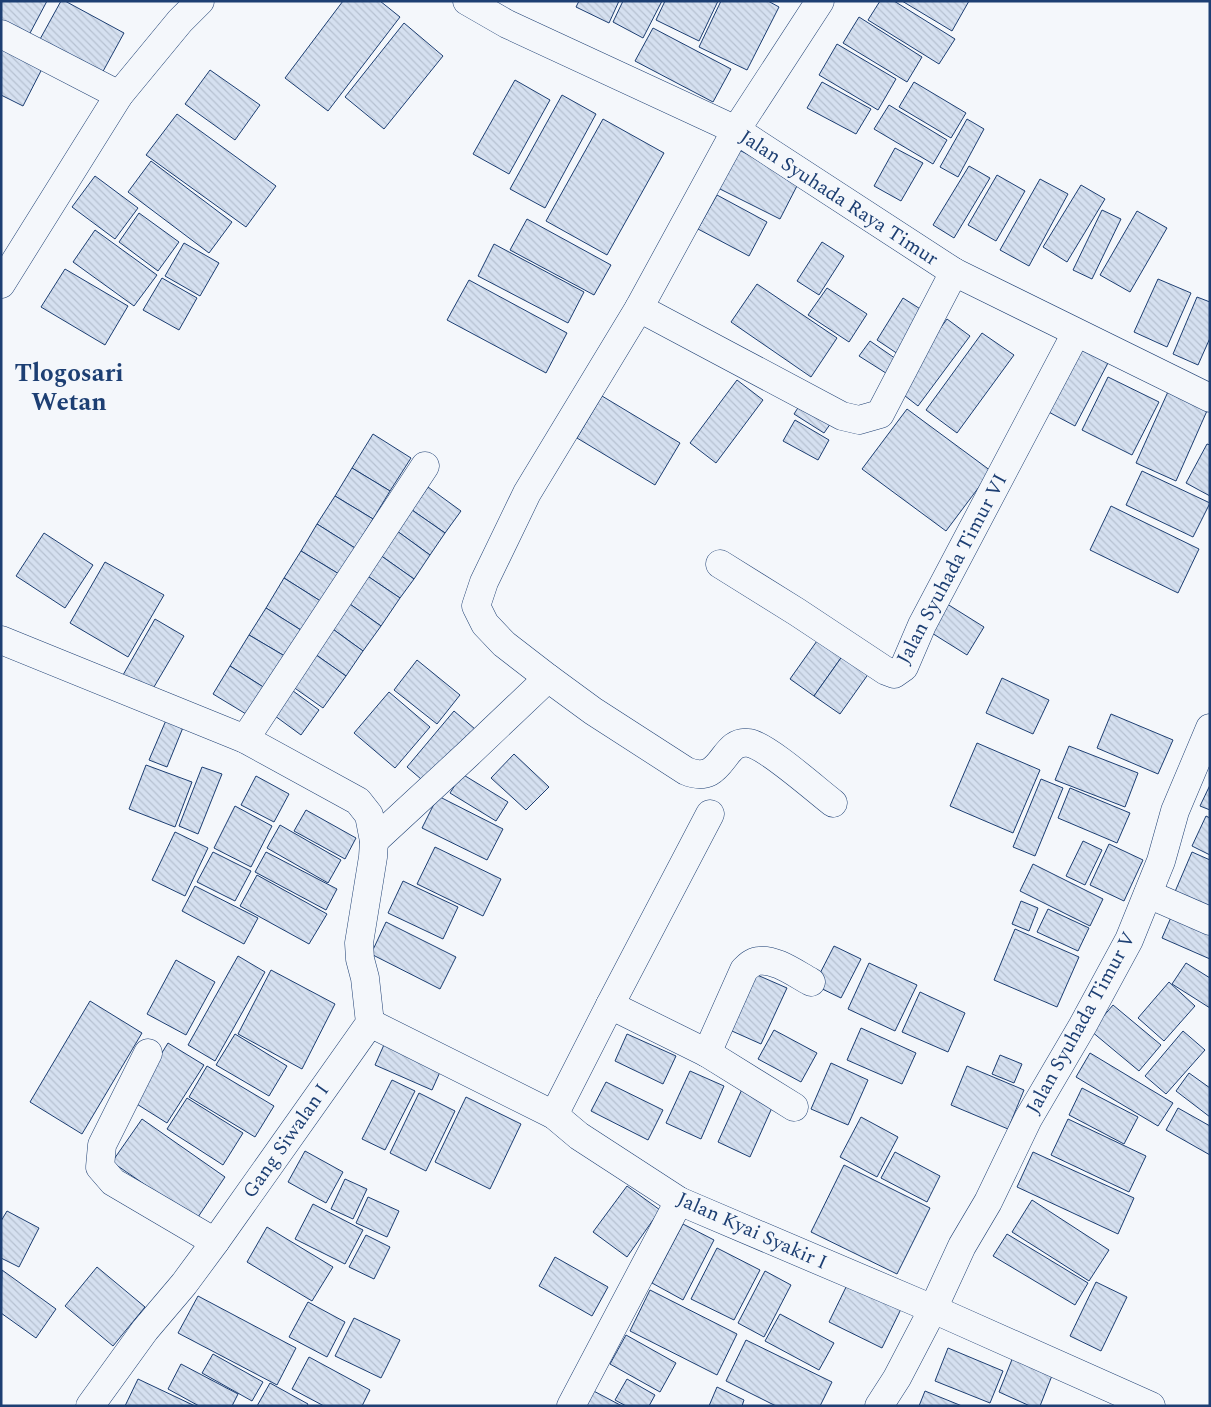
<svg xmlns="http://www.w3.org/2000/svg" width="1211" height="1407" font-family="Spectral,serif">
<defs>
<pattern id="building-back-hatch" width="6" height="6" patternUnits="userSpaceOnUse" patternTransform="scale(1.25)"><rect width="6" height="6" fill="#d5e0f0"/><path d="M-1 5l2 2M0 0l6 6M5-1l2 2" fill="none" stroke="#b6c1d1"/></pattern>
</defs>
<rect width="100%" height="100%" fill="#f4f7fb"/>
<g fill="url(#building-back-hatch)" stroke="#1d3f73">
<path d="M1 1H47L29 35 1 21Z"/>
<path d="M61 1H65L124 33 101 75 39 41Z"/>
<path d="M343 1H380L400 17 328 111 285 78Z"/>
<path d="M579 1H619L609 23 576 7Z"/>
<path d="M623 1H662L643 38 613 22Z"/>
<path d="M665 1H718L699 41 656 20Z"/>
<path d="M721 1H768L779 7 747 70 699 47Z"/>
<path d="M880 1H894L955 39 939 64 868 20Z"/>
<path d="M902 1H969L952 31Z"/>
<path d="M859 17 922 57 907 82 843 43Z"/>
<path d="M404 23 443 56 384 129 345 97Z"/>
<path d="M653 28 731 69 713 102 635 61Z"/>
<path d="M1 43 44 65 23 106 1 95Z"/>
<path d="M837 44 896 79 878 110 819 75Z"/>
<path d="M210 70 260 105 235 140 185 104Z"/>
<path d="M515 80 550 100 509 174 473 154Z"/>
<path d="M822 82 871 109 856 134 807 108Z"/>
<path d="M914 82 966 113 951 138 899 107Z"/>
<path d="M562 95 596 114 545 208 510 189Z"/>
<path d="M889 105 947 140 933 164 874 129Z"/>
<path d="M177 114 276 186 246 227 146 155Z"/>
<path d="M603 119 664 153 607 255 546 221Z"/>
<path d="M967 119 984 129 958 177 940 167Z"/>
<path d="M735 148 800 180 780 219 716 187Z"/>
<path d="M895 148 923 163 901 201 874 186Z"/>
<path d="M151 161 232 222 209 253 128 192Z"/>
<path d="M969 166 990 178 954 238 933 225Z"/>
<path d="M997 175 1025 191 996 241 968 225Z"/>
<path d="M95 176 138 208 115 239 72 207Z"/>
<path d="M1040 179 1068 194 1029 266 1000 250Z"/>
<path d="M1081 185 1105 199 1067 262 1043 247Z"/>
<path d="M717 195 767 222 749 256 698 229Z"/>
<path d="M1102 210 1121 219 1092 279 1073 270Z"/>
<path d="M1137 211 1167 228 1130 292 1100 275Z"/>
<path d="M139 213 179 242 158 271 119 242Z"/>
<path d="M527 219 611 265 594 295 510 250Z"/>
<path d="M95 230 157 275 134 306 73 262Z"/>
<path d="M822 242 844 256 819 295 797 281Z"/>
<path d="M184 243 219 263 200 296 165 276Z"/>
<path d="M494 244 584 292 568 323 478 276Z"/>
<path d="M65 269 128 306 105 345 41 307Z"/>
<path d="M162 278 197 298 179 330 143 310Z"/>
<path d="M1158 279 1191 293 1167 347 1134 332Z"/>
<path d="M469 280 567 333 546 373 447 320Z"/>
<path d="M757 284 837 338 811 377 731 322Z"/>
<path d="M827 288 867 314 849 342 808 315Z"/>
<path d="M1197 297 1210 302V338L1198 365 1173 354Z"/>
<path d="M903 298 925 312 898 354 877 340Z"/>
<path d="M947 319 970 336 918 406 896 389Z"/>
<path d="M982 333 1014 355 957 433 926 410Z"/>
<path d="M870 341 899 361 889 375 859 356Z"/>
<path d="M1077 346 1108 363 1075 426 1043 409Z"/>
<path d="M1108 377 1159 402 1132 455 1082 430Z"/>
<path d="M737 380 763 400 716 463 690 443Z"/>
<path d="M1171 385 1210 404 1176 481 1136 463Z"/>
<path d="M602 396 680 443 655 485 577 438Z"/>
<path d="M803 400 833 420 824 433 794 414Z"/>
<path d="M907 409 991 471 946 531 862 469Z"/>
<path d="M795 420 829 440 818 460 783 441Z"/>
<path d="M373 434 411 458 390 491 352 468Z"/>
<path d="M1207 444 1210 445V496L1186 483Z"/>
<path d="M352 468 390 491 373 519 335 496Z"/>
<path d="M1142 471 1210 503 1193 537 1126 505Z"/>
<path d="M428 487 461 511 445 533 412 510Z"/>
<path d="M335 496 373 519 355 548 317 524Z"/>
<path d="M1111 506 1199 549 1178 593 1090 550Z"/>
<path d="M412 510 445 533 430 555 397 531Z"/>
<path d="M317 524 355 548 339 574 301 551Z"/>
<path d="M397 531 430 555 414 579 380 555Z"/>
<path d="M44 533 93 565 65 608 16 576Z"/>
<path d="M301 551 339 574 322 602 284 578Z"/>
<path d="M380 555 414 579 400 598 366 575Z"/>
<path d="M105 562 164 595 128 657 70 623Z"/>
<path d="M366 575 400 598 381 626 347 602Z"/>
<path d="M284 578 322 602 304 632 266 608Z"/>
<path d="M347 602 381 626 363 651 330 627Z"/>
<path d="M944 602 984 627 967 655 927 630Z"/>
<path d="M266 608 304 632 288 658 249 635Z"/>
<path d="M155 619 184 636 151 692 123 675Z"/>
<path d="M330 627 363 651 346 676 312 652Z"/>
<path d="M824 631 848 648 814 696 790 679Z"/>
<path d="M249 635 288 658 268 690 230 666Z"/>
<path d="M848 648 874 666 840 714 814 696Z"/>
<path d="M312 652 346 676 323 708 289 684Z"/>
<path d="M417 660 460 695 437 724 394 690Z"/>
<path d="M230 666 268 690 251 717 213 694Z"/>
<path d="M1002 678 1049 700 1033 734 986 713Z"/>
<path d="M289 688 319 710 301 735 271 713Z"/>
<path d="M389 692 430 727 395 768 354 733Z"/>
<path d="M454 711 475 729 428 785 407 767Z"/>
<path d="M1111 714 1173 740 1158 774 1097 748Z"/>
<path d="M167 718 184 725 167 767 149 760Z"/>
<path d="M977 743 1040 770 1013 833 950 806Z"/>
<path d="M1069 746 1138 773 1125 807 1055 780Z"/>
<path d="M514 754 549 787 526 810 491 778Z"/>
<path d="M146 765 192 782 175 827 129 809Z"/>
<path d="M202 767 222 774 198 834 179 826Z"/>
<path d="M462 774 508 802 496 821 450 793Z"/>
<path d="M256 776 289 794 274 822 241 805Z"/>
<path d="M1041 779 1063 788 1035 856 1013 847Z"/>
<path d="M1210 785V810L1200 806Z"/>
<path d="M1070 788 1130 813 1117 843 1058 818Z"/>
<path d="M438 796 503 829 487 860 422 828Z"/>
<path d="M235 806 272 826 251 867 214 848Z"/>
<path d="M306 810 356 838 345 859 294 831Z"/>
<path d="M1206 816 1210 818V855L1192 846Z"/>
<path d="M280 825 341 860 328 883 267 848Z"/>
<path d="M175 832 208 848 185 896 152 880Z"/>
<path d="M1083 841 1102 850 1085 885 1066 876Z"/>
<path d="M1109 844 1143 860 1124 901 1090 885Z"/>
<path d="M435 847 501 879 483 916 417 884Z"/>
<path d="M213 852 251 871 235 901 197 882Z"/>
<path d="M266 852 337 889 326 910 255 872Z"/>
<path d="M1192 852 1210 860V910L1174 894Z"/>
<path d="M1033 864 1103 899 1090 926 1020 891Z"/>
<path d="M257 875 327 914 309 944 240 906Z"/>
<path d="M403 881 458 907 443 939 388 913Z"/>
<path d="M195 886 258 918 244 944 182 911Z"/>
<path d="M1021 901 1038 908 1029 931 1012 924Z"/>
<path d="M1175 908 1210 924V959L1162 938Z"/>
<path d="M1048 909 1089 928 1078 951 1037 932Z"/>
<path d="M386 922 456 957 440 989 371 954Z"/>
<path d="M1015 929 1079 957 1057 1007 994 980Z"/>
<path d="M834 946 861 959 841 998 814 985Z"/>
<path d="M238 956 265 972 215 1061 188 1045Z"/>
<path d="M176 960 215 982 186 1035 147 1014Z"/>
<path d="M869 963 917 985 895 1031 848 1009Z"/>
<path d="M1186 963 1210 978V1008L1172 984Z"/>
<path d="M271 970 335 1004 302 1069 238 1034Z"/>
<path d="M748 971 787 988 761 1044 723 1027Z"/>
<path d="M1169 982 1195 1006 1164 1041 1138 1018Z"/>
<path d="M920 992 965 1013 948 1052 902 1032Z"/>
<path d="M90 1001 142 1033 82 1134 30 1102Z"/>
<path d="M1113 1005 1161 1045 1139 1071 1091 1031Z"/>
<path d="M861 1028 916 1053 902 1084 847 1060Z"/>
<path d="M774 1030 817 1053 801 1082 758 1059Z"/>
<path d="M1183 1031 1205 1050 1166 1094 1145 1076Z"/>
<path d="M235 1034 287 1066 269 1096 216 1065Z"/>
<path d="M627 1034 676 1056 663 1084 615 1061Z"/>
<path d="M387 1038 444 1063 432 1090 375 1065Z"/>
<path d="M168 1043 204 1065 167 1123 132 1101Z"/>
<path d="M1090 1053 1173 1103 1158 1126 1076 1077Z"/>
<path d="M1000 1055 1022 1064 1014 1083 992 1074Z"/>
<path d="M831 1063 868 1080 848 1125 811 1109Z"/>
<path d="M207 1066 274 1106 255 1137 189 1097Z"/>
<path d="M967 1066 1024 1090 1008 1129 951 1105Z"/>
<path d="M690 1071 724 1086 701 1139 666 1123Z"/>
<path d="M1189 1073 1210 1088V1117L1176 1091Z"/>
<path d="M392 1080 415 1091 385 1150 362 1139Z"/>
<path d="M606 1082 663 1110 648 1140 591 1111Z"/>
<path d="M743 1087 775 1101 750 1157 718 1142Z"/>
<path d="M1082 1088 1138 1117 1124 1144 1069 1115Z"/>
<path d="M419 1093 455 1111 426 1171 390 1153Z"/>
<path d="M466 1097 521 1124 490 1189 435 1162Z"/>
<path d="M187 1098 243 1133 223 1165 167 1129Z"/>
<path d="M1178 1108 1210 1126V1155L1166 1130Z"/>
<path d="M861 1117 898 1137 877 1177 840 1157Z"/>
<path d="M142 1119 225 1177 196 1220 112 1162Z"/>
<path d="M1068 1119 1146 1156 1129 1192 1051 1155Z"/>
<path d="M305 1151 343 1172 326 1203 288 1182Z"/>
<path d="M895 1152 940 1176 927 1202 881 1178Z"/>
<path d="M1033 1152 1134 1198 1118 1234 1017 1187Z"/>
<path d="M844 1165 930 1208 897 1274 811 1232Z"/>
<path d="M345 1179 367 1189 353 1219 331 1209Z"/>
<path d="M627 1186 660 1210 627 1257 593 1232Z"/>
<path d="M368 1197 399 1211 387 1237 356 1223Z"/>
<path d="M1032 1200 1109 1250 1089 1281 1012 1232Z"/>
<path d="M313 1204 363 1230 345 1264 295 1239Z"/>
<path d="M7 1211 39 1228 19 1267 1 1258V1221Z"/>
<path d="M683 1224 714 1240 683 1300 652 1283Z"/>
<path d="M267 1227 333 1267 312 1301 247 1262Z"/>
<path d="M1007 1234 1088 1283 1075 1305 993 1256Z"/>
<path d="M366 1235 390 1247 374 1279 349 1267Z"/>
<path d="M717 1248 760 1270 734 1320 691 1299Z"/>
<path d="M555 1257 608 1287 592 1316 539 1286Z"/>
<path d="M97 1267 145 1307 113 1346 65 1306Z"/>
<path d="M2 1270 56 1309 36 1338 1 1313Z"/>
<path d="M765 1271 791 1285 764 1337 738 1323Z"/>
<path d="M849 1281 902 1307 882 1348 829 1322Z"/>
<path d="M1096 1282 1127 1297 1101 1351 1070 1336Z"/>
<path d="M650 1290 737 1334 717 1375 630 1331Z"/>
<path d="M198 1296 296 1348 277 1385 178 1333Z"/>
<path d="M308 1302 345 1322 327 1357 289 1337Z"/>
<path d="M780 1314 834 1343 819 1370 765 1341Z"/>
<path d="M354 1318 400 1340 381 1378 335 1356Z"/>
<path d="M626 1335 676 1363 660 1392 610 1364Z"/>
<path d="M746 1340 832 1382 820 1406H776L726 1381Z"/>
<path d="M948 1348 1003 1371 990 1403 935 1381Z"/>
<path d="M213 1354 263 1382 252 1401 202 1373Z"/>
<path d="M309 1357 370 1390 362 1406H324L292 1389Z"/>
<path d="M1013 1357 1053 1373 1040 1406H1030L999 1392Z"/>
<path d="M181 1364 238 1394 232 1406H199L168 1389Z"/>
<path d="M138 1379 195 1406H125Z"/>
<path d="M627 1379 655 1395 649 1406H626L615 1400Z"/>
<path d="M270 1383 308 1404 307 1406H257Z"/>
<path d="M717 1387 744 1400 742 1406H709Z"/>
<path d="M588 1388 622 1406H579Z"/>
<path d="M925 1391 962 1406H919Z"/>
</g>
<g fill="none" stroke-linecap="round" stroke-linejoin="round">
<defs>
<g id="street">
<path d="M467 1 507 24 736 130 954 272 1210 398"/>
<path d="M1 34 119 95"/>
<path d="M1 284 119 95 180 21 200 1"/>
<path d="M639 308 842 416 859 420 880 414 954 272"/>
<path d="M720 564 797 612 886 671 894 674 904 667 922 625 1076 333"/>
<path d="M1 640 245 739 358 801 369 815 374 841 373 857 359 943 360 959 365 978 370 1023 215 1242 184 1284 145 1330 90 1406"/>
<path d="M548 678 504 644 485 624 476 606 484 582 527 493 639 308 736 130 820 1"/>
<path d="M245 739 425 466"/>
<path d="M374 841 468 754 548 678 593 711 686 771C724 787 721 738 749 743 767 746 816 790 833 803"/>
<path d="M1148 894 1210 921"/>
<path d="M610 1005 710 814"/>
<path d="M370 1023 554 1115 579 1136 679 1201 933 1309 1151 1406"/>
<path d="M148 1053 102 1145 100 1167 113 1182 215 1242"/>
<path d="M707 1053 744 970C748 966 752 962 758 961 775 958 796 974 811 982"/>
<path d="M554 1115 610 1005 707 1053 794 1107"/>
<path d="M571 1406 679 1201"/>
<path d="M879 1406 897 1378 933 1309 962 1246 988 1202 1028 1119 1083 1025 1129 940 1161 861 1175 811 1210 728"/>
</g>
</defs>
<use href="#street" stroke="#1d3f73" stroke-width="29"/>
<use href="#street" stroke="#f4f7fb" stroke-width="28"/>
</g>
<g text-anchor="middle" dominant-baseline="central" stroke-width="4" stroke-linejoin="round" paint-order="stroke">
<g font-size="20" fill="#1d3f73" stroke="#f4f7fb">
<text transform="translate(839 198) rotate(33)">Jalan Syuhada Raya Timur</text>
<text transform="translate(952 569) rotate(-62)">Jalan Syuhada Timur VI</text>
<text transform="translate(1081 1023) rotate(-61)">Jalan Syuhada Timur V</text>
<text transform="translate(286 1141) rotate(-55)">Gang Siwalan I</text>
<text transform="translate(752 1231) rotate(24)">Jalan Kyai Syakir I</text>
</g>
<g font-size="25" font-weight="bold" fill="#1d3f73" stroke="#f4f7fb">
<text x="69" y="374">Tlogosari<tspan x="69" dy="29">Wetan</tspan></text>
</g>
</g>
<rect width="1211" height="1407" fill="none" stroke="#1d3f73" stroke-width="5"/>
</svg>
